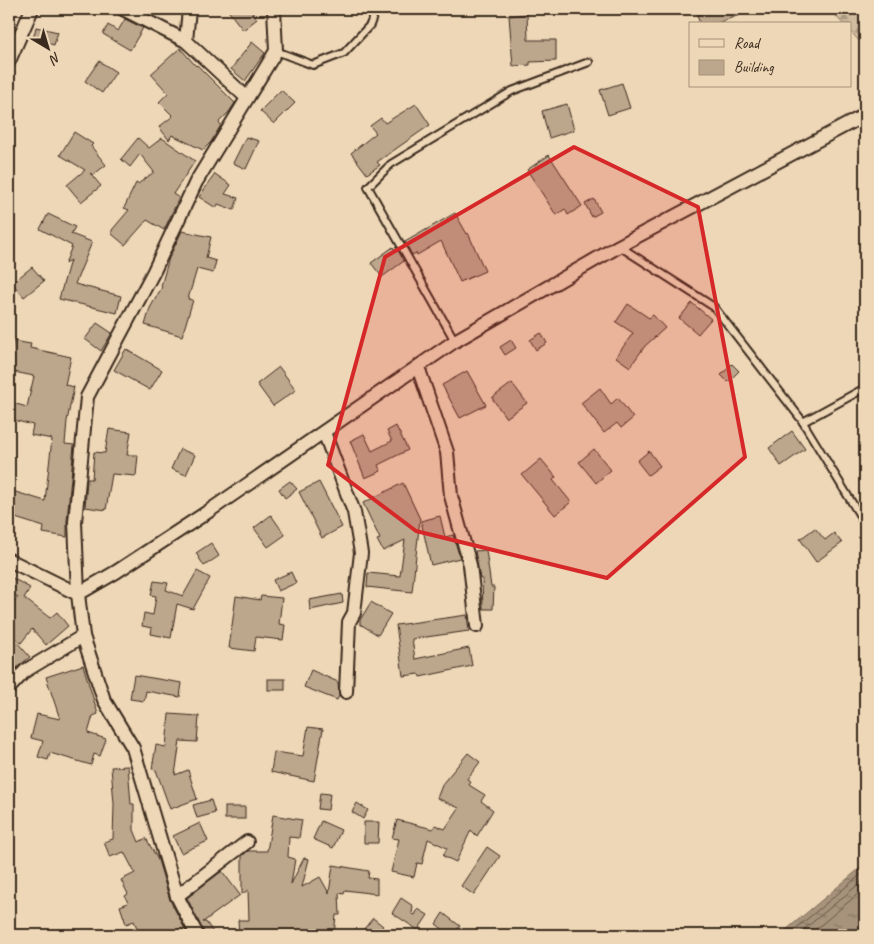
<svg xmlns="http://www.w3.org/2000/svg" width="874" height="944" font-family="Caveat,sans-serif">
<defs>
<pattern id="forest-firs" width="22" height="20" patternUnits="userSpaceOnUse" patternTransform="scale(1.25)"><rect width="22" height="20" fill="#d0bb9e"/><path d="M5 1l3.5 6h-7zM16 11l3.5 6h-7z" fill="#aa9880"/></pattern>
<pattern id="water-ripples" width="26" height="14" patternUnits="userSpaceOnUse" patternTransform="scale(1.25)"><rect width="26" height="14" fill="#a7937b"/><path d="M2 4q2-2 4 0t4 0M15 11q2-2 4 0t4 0" fill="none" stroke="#897864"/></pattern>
</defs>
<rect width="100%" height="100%" fill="#eed7b7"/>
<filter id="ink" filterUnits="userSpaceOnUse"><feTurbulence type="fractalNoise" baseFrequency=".02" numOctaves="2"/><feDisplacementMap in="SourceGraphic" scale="10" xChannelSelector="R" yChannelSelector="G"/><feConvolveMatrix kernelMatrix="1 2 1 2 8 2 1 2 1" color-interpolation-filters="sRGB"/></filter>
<g filter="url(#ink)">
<path fill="url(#forest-firs)" stroke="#86725e" d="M830 9H865V47L850 31V24H843Z"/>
<path fill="url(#water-ripples)" stroke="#7c6956" d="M865 864V935H780Z"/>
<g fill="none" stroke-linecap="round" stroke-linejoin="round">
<g stroke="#665443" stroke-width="1">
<path d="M788 935 865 871"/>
<path d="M797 935 865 879"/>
<path d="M809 935 865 888"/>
</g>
</g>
<g fill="#bca68c" stroke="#3b2a1e">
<path d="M227 9H250L257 19 243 30Z"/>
<path d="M715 9H752L753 10 715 24H700L697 15Z"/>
<path d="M527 14 528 40H556V61L530 62V65L513 66 509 16Z"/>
<path d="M125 19 143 28 130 50 103 34 108 25 118 31Z"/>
<path d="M36 27 58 32 54 45 33 39Z"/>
<path d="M252 42 265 53 245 81 231 69Z"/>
<path d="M180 48 196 66 197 65 235 103 229 112 219 122 221 125 211 142 203 150 172 135 169 140 159 127 173 116 159 102 168 93 151 74Z"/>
<path d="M99 61 116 72 102 93 85 81Z"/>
<path d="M622 83 630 108 608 115 600 90Z"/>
<path d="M281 90 295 103 274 124 260 111Z"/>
<path d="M416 104 430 125 377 162 380 165 367 174 351 153 376 133 370 126 381 118 385 123Z"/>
<path d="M567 104 574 130 549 138 542 111Z"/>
<path d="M74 132 93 144 91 146 106 165 93 175 90 173 101 186 81 202 67 185 85 170 60 155Z"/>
<path d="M246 137 259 141 246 169 233 163Z"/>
<path d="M138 138 149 148 162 138 195 161 173 194 179 198 164 230 147 220 125 245 112 234V230L129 210 124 208 136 183 138 184 154 172 140 154 130 167 121 159Z"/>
<path d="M549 155 582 206 568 215 565 209 556 215 527 170Z"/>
<path d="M215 174 231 185 225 194 238 198 234 210 218 204 216 208 199 197Z"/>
<path d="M594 199 601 212 592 217 585 204Z"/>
<path d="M455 213 467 234 468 233 485 271 460 282 441 241 417 255 416 253 412 255 405 242Z"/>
<path d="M48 214 75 227 71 234 92 242 75 284 121 296 117 313 59 299 70 260 65 264 72 246 40 229Z"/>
<path d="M182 231 211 237 206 258 216 261 213 273 197 269 188 299 193 300 182 336 145 325 150 308 162 287 161 286 169 258Z"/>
<path d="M393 247 394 249 396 247 404 261 382 277 371 263Z"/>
<path d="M32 267 44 281 24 297 12 283Z"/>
<path d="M692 303 711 319 698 334 679 318Z"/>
<path d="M628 304 649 318 653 315 665 328 645 346 630 367 616 357 633 333 616 322Z"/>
<path d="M97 323 112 333 101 351 85 339Z"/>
<path d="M541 333 547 343 536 350 530 340Z"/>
<path d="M511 340 516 348 505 355 500 347Z"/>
<path d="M13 341 31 344 30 348 71 357 65 385 74 387 67 421 65 444 74 445 67 521V537L43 533 44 527 9 516V490L45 501 52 439 31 435 33 425 9 419V402L27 407 34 376 9 371Z"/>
<path d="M126 349 162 370 150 390 114 370Z"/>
<path d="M732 364 739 371 728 382 721 375Z"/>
<path d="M279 367 296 390 273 406 257 384Z"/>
<path d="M467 371 486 405 460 418 442 385Z"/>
<path d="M512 383 527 403 506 418 492 398Z"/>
<path d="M600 388 611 404 618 398 633 418 621 428 617 423 604 433 581 403Z"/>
<path d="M396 426 408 450 378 465 381 471 365 478 350 441 364 434 372 451 392 441 387 431Z"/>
<path d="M109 429 131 432 127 455H138L136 476 112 474 106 510 85 507 87 479H92L94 452 105 453Z"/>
<path d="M792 431 805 449 781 466 769 448Z"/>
<path d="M180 449 195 455 186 475 171 469Z"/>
<path d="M594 449 611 470 596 483 579 462Z"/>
<path d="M649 451 660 466 648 475 637 461Z"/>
<path d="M541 459 556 477 553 480 571 502 555 515 522 475Z"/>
<path d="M290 481 297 489 285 498 279 489Z"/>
<path d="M319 482 342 527 322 538 299 492Z"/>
<path d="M403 483 420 519 412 592 367 587 368 573 400 576 405 540 383 551 377 540 380 539 363 503Z"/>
<path d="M271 515 285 535 268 547 254 528Z"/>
<path d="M440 516 445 537 453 535 460 558 431 565 421 521Z"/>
<path d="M815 528 825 540 834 533 842 543 816 562 800 539Z"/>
<path d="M211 543 219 556 204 566 196 553Z"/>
<path d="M486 550 491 587H494L493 609H483L482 578 480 579 475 551Z"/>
<path d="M197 571 210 578 193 609 177 604 171 638 151 634 152 628 142 626 144 613 153 615 156 596 151 595 154 581 168 583 166 590 183 596Z"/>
<path d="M291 572 296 583 278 591 273 580Z"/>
<path d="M9 576 30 588 24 598 50 618 57 612 68 626 46 645 32 629 21 643 9 633V609L18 597 9 591Z"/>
<path d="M342 594 343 603 310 610 309 600Z"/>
<path d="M236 596 260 600 261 596 282 598 279 624 285 625 283 640 256 637 254 651 229 648Z"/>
<path d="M371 602 391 614 378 635 360 624V620Z"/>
<path d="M467 615 469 631 412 639 415 659 469 648 472 666 420 677 419 674 403 676 396 625Z"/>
<path d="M16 641 30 657 9 674V647Z"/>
<path d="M83 665 98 714 93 716 88 733 106 739 100 756 94 754 91 765 50 753 48 760 38 757 43 741 31 738 37 714 60 719 46 677Z"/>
<path d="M311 670 338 682 339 696 337 700 304 687Z"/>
<path d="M134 675 182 683 180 697 146 691 144 701 130 699Z"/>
<rect x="268" y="679" width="17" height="11"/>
<path d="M169 714 199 716 197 742 180 741 175 775 188 770 197 799 170 809 156 770 152 769 156 745 166 747Z"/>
<path d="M308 727 323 729 314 781 271 772 274 752 303 756Z"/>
<path d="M468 753 480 762 467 779 471 782 469 785 485 795 481 801 493 810 477 836 471 830 456 862 443 856 447 848 428 839 422 864 417 863 414 877 391 872 399 839 392 838 397 820 433 829 435 825 445 829 459 808 437 798 443 783Z"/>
<path d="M128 766 131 804H134V830L139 842 146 838 158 860 170 900 188 935H140L134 921 126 924 120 906 128 903 125 896 128 894 121 880 135 873 124 852 110 857 104 842 113 839 114 804 111 767Z"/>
<path d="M320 793 330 794 328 810 318 809Z"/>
<path d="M211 800 215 813 197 818 193 805Z"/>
<path d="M357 803 368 810 363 819 352 812Z"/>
<rect x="225" y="807" width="20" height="12"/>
<path d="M273 815 302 820 299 838 289 837 288 857 295 859 291 884 304 858 309 859 302 887 320 877 329 893 333 865 369 871 368 878 377 879V894L345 890 344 894 339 893 340 915H336L334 935H239L238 920H249L248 890 242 894V856L248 851H267Z"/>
<path d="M321 821 341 830 333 848 313 839Z"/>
<path d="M364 822H379L378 843H364Z"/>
<path d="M200 823 208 841 181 853 173 836Z"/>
<path d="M487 847 500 856 474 895 461 886Z"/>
<path d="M222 871 240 895 203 922H206L215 935H205L187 898Z"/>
<path d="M401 898 413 906 412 914 415 915 418 909 428 915 418 930 392 913Z"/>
<path d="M443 913 460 926 453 935H450L436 924Z"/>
<path d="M373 918 383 926 376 935H359Z"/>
</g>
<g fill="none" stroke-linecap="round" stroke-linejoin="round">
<defs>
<g id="service">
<path d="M276 51 313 65 344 53 370 25 376 9"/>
<path d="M619 246 714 307 801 419 865 524"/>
<path d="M455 341 368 187 391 164 512 91 589 62"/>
<path d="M803 422 865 388"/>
</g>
<g id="minor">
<path d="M123 9 186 41 247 98"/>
<path d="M186 41 189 9"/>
<path d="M9 61 32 9"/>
<path d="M418 367 447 452 451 496 470 565 477 626"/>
<path d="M324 432 354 512 361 553 354 613 349 622 346 692"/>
<path d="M9 560 78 594 116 572 209 511 455 341 619 246 865 115"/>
<path d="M9 688 25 671 83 636"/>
<path d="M177 896 247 842"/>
<path d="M197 935 177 896 133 748 104 700 83 636 78 594 75 522 87 397 154 271 196 182 276 51 274 9"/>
</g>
</defs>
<use href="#service" stroke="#3b2a1e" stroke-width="10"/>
<use href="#minor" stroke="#3b2a1e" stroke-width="16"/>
<use href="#service" stroke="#eed7b7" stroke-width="6"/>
<use href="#minor" stroke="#eed7b7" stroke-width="12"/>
</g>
</g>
<path fill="#d62828" fill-opacity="0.2" stroke="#d62828" stroke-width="4" stroke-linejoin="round" d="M574 147 698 207 745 457 607 578 416 531 328 465 385 257Z"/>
<rect width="874" height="944" fill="none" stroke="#eed7b7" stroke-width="30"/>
<rect x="15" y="15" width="844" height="914" fill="none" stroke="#3b2a1e" stroke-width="2" filter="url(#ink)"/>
<rect x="689" y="22" width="162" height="65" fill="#eed7b7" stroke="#a6927a"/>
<rect x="699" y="39" width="25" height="8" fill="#eed7b7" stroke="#a6927a"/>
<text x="734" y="48" font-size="15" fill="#3b2a1e">Road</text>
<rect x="699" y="60" width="25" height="15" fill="#bca68c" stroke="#a6927a"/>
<text x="734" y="72" font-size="15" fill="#3b2a1e">Building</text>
<g transform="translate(48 48) rotate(142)" stroke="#eed7b7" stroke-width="4" paint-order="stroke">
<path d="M0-4L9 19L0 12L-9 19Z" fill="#3b2a1e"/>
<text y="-8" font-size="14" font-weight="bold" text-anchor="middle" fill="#3b2a1e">N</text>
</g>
</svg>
